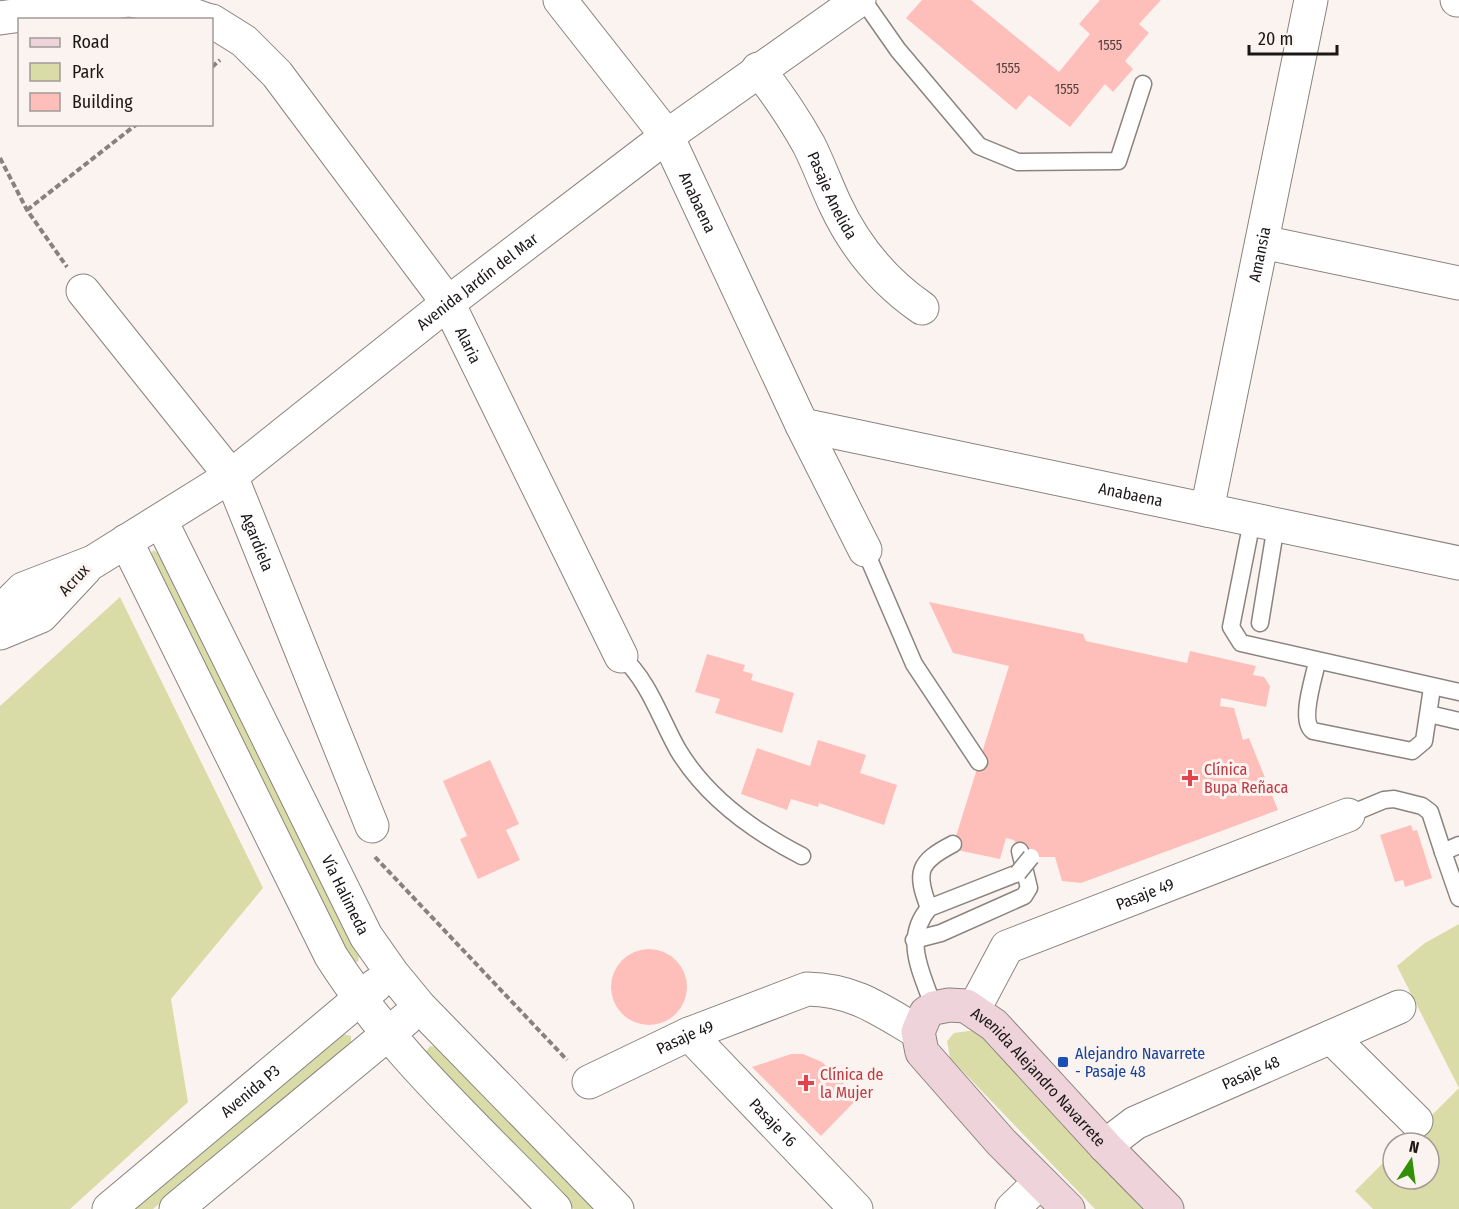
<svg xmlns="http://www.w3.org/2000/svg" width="1459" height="1209" font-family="'Fira Sans Condensed',sans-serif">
<rect width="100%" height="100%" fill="#fbf3ef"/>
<g fill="#d9dca7">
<path d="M153 550 158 553 359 955 358 962H353L350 959 151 555Z"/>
<path d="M120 597 263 888 171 999 188 1102 70 1209H0V706Z"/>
<path d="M1459 924V1088L1397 966 1425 943Z"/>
<path d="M976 1030 1148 1209H1095L950 1058 947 1041 954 1033Z"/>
<path d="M344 1034 351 1036V1043L153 1209H133Z"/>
<path d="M430 1046 437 1047 597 1209H574L427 1059 425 1053Z"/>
<path d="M1459 1088V1209H1373L1355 1191 1393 1153V1179H1429V1143H1404Z"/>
</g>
<g fill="#febfbb">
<path d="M922 0H971L1059 72 1090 34 1079 24 1100 0H1161L1139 24 1149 33 1125 61 1133 69 1113 92 1105 84 1070 127 1029 95 1016 110 906 18Z"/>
<path d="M929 602 1083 634 1086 641 1187 663 1190 651 1256 666 1253 675 1264 677 1270 686 1266 707 1221 698 1220 706 1234 708 1243 740 1249 738 1278 810 1081 883 1062 881 1055 857H1031L1020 851 1014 840 1006 838 1000 859 952 849 1009 666 953 653Z"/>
<path d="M707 654 745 665 743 671 753 674 751 680 794 693 782 733 715 713 720 699 695 692Z"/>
<path d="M818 740 866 755 860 773 897 785 884 825 819 803 818 807 791 799 787 810 741 794 757 748 810 766Z"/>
<path d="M490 760 519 824 506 830 520 860 478 879 460 839 467 836 443 781Z"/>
<path d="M1411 825 1413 831 1417 830 1432 878 1405 887 1403 880 1395 882 1380 835Z"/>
<circle cx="649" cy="987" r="38"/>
<path d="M791 1054H803L822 1062 858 1098 821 1136 752 1067Z"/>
</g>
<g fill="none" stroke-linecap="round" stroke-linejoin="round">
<defs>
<g id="lane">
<path d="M863 0 898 50 979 146 1018 162 1118 161 1143 84"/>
<path d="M1252 521 1231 627 1241 643 1459 692"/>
<path d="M865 550 914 664 979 762"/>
<path d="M1260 623 1276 525"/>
<path d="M621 656C649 681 660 718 678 750 707 798 753 831 802 856"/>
<path d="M1317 662C1314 678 1299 721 1313 731L1412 751 1424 741 1432 688"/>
<path d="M1429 714 1459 721"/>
<path d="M1348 815 1384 800 1394 799 1422 806 1430 812 1443 852 1459 845"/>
<path d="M1443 852 1459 898"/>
<path d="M929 908C915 872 918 862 953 844"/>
<path d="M914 940 941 933 1024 896 1029 888 1020 851"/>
<path d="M934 1008C922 973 902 940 929 908L1018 873"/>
</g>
<g id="street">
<path id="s1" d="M560 0 667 136 802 425 865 550"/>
<path d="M1457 0H1459"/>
<path d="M0 18 129 0 167 6 207 20"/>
<path id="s2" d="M212 21 244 41 277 74 448 303 621 656"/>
<path id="s3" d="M758 69C777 93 794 118 809 145 819 165 826 185 835 204 855 247 883 281 922 308"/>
<path d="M1262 242 1459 283"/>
<path id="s4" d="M83 291 231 476 372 826"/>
<path id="s5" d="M802 425 1459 563"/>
<path id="s6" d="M1207 510 1311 0"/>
<path id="s7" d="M161 521 366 936 392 973 420 1007 617 1209"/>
<path d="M126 541 331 956C391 1051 477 1128 555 1209"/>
<path id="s8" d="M0 612 23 589 93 562 231 476 448 303 667 136 859 0"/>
<path d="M0 633 41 616 85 569"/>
<path id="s9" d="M974 1009 1007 947 1348 815"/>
<path id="s10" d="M689 1034 856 1209"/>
<path d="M1331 1037 1416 1121"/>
<path id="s11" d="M589 1082 689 1034 807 989C854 990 879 1009 918 1032"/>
<path id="s12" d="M1105 1146 1135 1123 1399 1007"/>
<path id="s13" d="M109 1209 376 985"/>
<path d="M176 1209 406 1019"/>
<path d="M1012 1209 1040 1182"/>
</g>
<g id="secondary">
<path id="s14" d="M1068 1209 1001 1142 922 1052 918 1032 926 1013 934 1008 949 1005 966 1006 994 1025 1105 1146 1167 1209"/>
</g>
</defs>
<use href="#lane" stroke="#8a837f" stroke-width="19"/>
<use href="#street" stroke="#8a837f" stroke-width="35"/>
<use href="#secondary" stroke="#8a837f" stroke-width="35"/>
<g stroke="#87817f" stroke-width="4" stroke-dasharray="6 3" stroke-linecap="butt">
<path d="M212 67 220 60"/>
<path d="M0 158 27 210 67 267"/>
<path d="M27 210 137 124"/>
<path d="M375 857 567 1060"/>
</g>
<use href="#lane" stroke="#fff" stroke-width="16"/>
<use href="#street" stroke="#fff" stroke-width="33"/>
<use href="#secondary" stroke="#eed4da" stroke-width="33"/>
<defs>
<path id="lane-bridge" d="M1018 873 1031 857"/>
</defs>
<use href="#lane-bridge" stroke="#8a837f" stroke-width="19" stroke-linecap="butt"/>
<use href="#lane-bridge" stroke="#fff" stroke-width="16"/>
</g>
<g fill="#e0444e" stroke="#fbf3ef" stroke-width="2">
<path d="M1187 769h6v6h6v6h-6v6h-6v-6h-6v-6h6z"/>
<path d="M803 1074h6v6h6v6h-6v6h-6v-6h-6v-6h6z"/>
</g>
<rect fill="#1a4fb4" stroke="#fbf3ef" stroke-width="2" x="1057" y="1056" width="12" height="12" rx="3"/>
<g text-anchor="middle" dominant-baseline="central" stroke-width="6" stroke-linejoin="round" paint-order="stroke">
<g font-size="14" fill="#53413f">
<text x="1110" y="45">1555</text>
<text x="1008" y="68">1555</text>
<text x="1067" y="89">1555</text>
</g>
<g font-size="16" fill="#1a1716" stroke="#fbf3ef">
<text stroke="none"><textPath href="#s3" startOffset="147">Pasaje Anelida</textPath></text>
<text stroke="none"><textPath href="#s1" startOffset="246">Anabaena</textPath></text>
<text stroke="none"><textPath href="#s6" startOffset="261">Amansia</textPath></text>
<text stroke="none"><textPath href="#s8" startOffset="584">Avenida Jardín del Mar</textPath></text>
<text stroke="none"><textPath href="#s2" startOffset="417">Alaria</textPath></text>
<text stroke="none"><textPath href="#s5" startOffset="336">Anabaena</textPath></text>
<text stroke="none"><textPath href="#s4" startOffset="308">Agardiela</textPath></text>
<text transform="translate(74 580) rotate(-47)">Acrux</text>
<text stroke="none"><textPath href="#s7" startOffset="417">Vía Halimeda</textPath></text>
<text stroke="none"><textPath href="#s9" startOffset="218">Pasaje 49</textPath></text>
<text stroke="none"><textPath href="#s11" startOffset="106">Pasaje 49</textPath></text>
<text stroke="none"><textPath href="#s12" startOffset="164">Pasaje 48</textPath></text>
<text stroke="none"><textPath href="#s14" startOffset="399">Avenida Alejandro Navarrete</textPath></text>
<text stroke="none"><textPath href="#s13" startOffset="184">Avenida P3</textPath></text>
<text stroke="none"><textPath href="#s10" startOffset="122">Pasaje 16</textPath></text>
</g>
<g font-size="16" fill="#be3a42" stroke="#fbf3ef" text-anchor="start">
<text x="1204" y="769">Clínica<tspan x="1204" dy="18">Bupa Reñaca</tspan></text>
<text x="820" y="1074">Clínica de<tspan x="820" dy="18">la Mujer</tspan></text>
</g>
<g font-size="16" fill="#164399" stroke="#fbf3ef" text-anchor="start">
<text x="1075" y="1053">Alejandro Navarrete<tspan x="1075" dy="18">- Pasaje 48</tspan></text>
</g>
</g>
<rect x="18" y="18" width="195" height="108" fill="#fbf3ef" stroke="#a19b98" stroke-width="1.5"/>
<rect x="30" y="38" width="30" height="9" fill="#eed4da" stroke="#a19b98" stroke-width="1.5"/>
<text x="72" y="48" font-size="18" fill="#1a1716">Road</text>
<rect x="30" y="63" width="30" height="18" fill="#d9dca7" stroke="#a19b98" stroke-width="1.5"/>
<text x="72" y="78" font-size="18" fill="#1a1716">Park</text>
<rect x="30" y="93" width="30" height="18" fill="#febfbb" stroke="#a19b98" stroke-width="1.5"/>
<text x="72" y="108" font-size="18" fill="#1a1716">Building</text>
<g transform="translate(1411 1161) rotate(13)"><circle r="28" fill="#fbf3ef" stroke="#a19b98" stroke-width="1.5"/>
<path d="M0-4.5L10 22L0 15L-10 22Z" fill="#319008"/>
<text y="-9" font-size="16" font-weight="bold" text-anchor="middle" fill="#1a1716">N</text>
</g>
<path d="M1249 45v9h88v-9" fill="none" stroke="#1a1716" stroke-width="3"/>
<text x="1258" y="45" font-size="18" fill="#1a1716" stroke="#fbf3ef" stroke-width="4.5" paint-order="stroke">20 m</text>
</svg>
